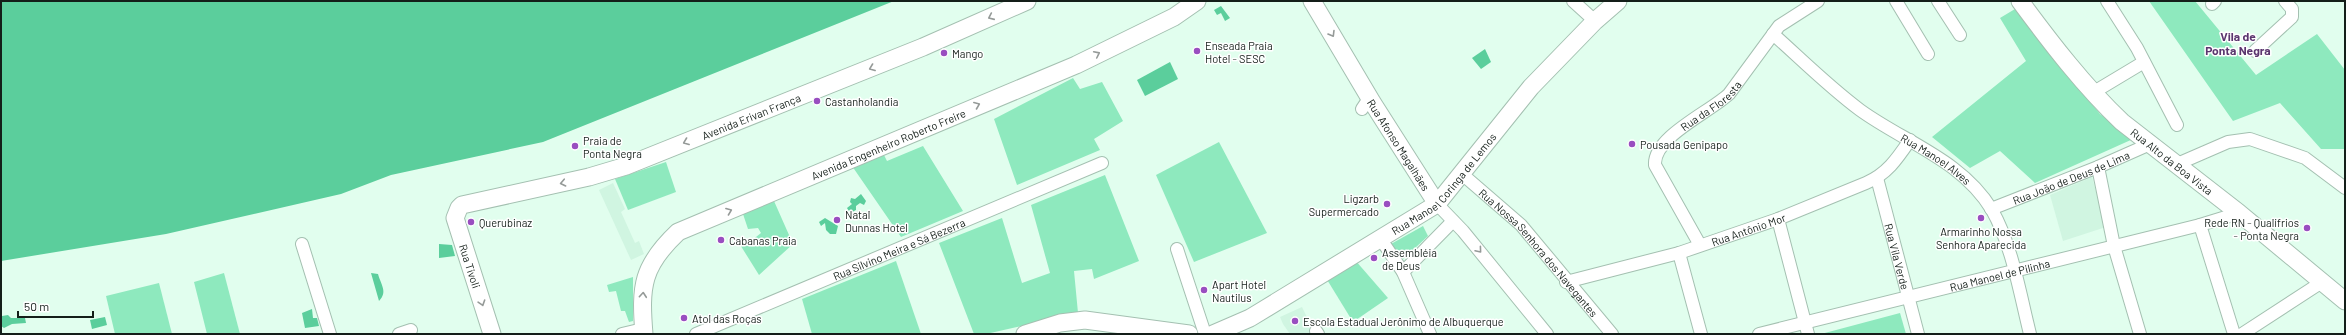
<svg xmlns="http://www.w3.org/2000/svg" width="2346" height="335" font-family="Barlow,sans-serif">
<rect width="100%" height="100%" fill="#e1feee"/>
<g fill="#d0f5e1">
<path d="M2092 177 2106 227 2063 241 2050 195Z"/>
<path d="M613 183 625 209 621 212 635 243 639 241 644 254 631 260 599 190Z"/>
<path d="M1302 307 1315 334H1290L1283 324 1280 317Z"/>
</g>
<g fill="#8ee9be">
<path d="M2149 1H2195L2256 75 2317 34 2345 70V149H2321L2280 103 2233 121Z"/>
<path d="M2015 9 2100 114 2133 139 2035 183 2000 151 1970 168 1932 137 2026 61 2000 18Z"/>
<path d="M1073 78 1080 89 1102 82 1123 121 1094 139 1100 150 1017 185 994 119Z"/>
<path d="M1219 142 1267 233 1194 262 1156 175Z"/>
<path d="M923 146 963 211 901 237 852 166 884 155 887 161Z"/>
<path d="M666 162 676 192 628 210 615 179Z"/>
<path d="M1105 175 1139 261 1094 279 1092 269 1074 271 1078 313 986 334H974L939 243 1002 218 1022 283 1050 273 1031 205Z"/>
<path d="M774 201 793 244 759 275 739 243 751 241 761 233 758 228 748 229 743 214Z"/>
<path d="M1423 226 1428 236 1402 260 1391 244Z"/>
<path d="M1355 260 1388 298 1353 322 1326 278Z"/>
<path d="M896 261 921 334H812L802 299Z"/>
<path d="M224 273 240 334H207L194 282Z"/>
<path d="M633 277V321L629 322 625 311H621L616 291 609 292 607 285Z"/>
<path d="M159 283 172 334H115L106 296Z"/>
<path d="M1900 313 1906 334H1821Z"/>
</g>
<g fill="#5bce9c">
<path d="M1 1H894L543 142 391 175 341 194 166 234 1 261Z"/>
<path d="M1221 6 1230 18 1225 21 1221 13 1217 15 1214 10Z"/>
<path d="M1485 49 1491 62 1481 69 1472 58Z"/>
<path d="M1170 62 1178 79 1145 96 1137 80Z"/>
<path d="M861 194 866 201 864 205 860 203 856 206V210L850 213 847 208 852 204 850 202 851 198 855 199Z"/>
<path d="M825 218 838 226 836 234H830L826 230 825 223 821 226 819 222Z"/>
<path d="M439 244 452 245 455 256 439 258Z"/>
<path d="M371 273 378 274C381 285 388 292 379 301Z"/>
<path d="M312 309 313 318H317L319 326 305 328 302 313Z"/>
<path d="M8 315 11 318H25L26 323 12 324 4 328 1 326 2 316Z"/>
<path d="M105 317 107 325 92 329 90 320Z"/>
</g>
<g fill="none" stroke-linecap="round" stroke-linejoin="round">
<defs>
<g id="street">
<path d="M1573 1 1595 21"/>
<path d="M1896 1 1928 54"/>
<path d="M1938 1 1960 35"/>
<path d="M2107 1 2137 48 2177 125"/>
<path d="M2212 4 2215 1"/>
<path id="s1" d="M1773 34C1801 59 1829 87 1860 110 1904 142 1962 160 1992 210 2012 245 2020 294 2030 334"/>
<path d="M2255 51 2292 17V9L2285 1"/>
<path d="M2094 92 2144 62"/>
<path d="M1362 109 1370 97"/>
<path d="M2175 165 2228 142 2250 139 2305 158 2345 188"/>
<path d="M2098 167 2114 246 2140 334"/>
<path id="s2" d="M1462 174 1521 225 1612 334"/>
<path id="s3" d="M1877 178 1918 334"/>
<path d="M1437 204 1463 231 1547 334"/>
<path id="s4" d="M1991 209 2098 167 2150 144"/>
<path d="M1778 219 1808 334"/>
<path d="M2200 225 2234 334"/>
<path d="M1380 238 1403 272 1430 334"/>
<path d="M302 244 330 334"/>
<path id="s5" d="M1700 245 1655 165C1653 137 1710 112 1729 94L1779 26 1818 1"/>
<path d="M1177 249 1205 334"/>
<path d="M1679 253 1701 334"/>
<path d="M1403 272 1453 221"/>
<path id="s6" d="M1566 282 1679 253 1778 219 1866 183C1887 174 1897 159 1910 140"/>
<path d="M1316 331 1318 334"/>
<path d="M399 334 411 330"/>
<path d="M622 334 643 329"/>
<path id="s7" d="M696 334 1102 163"/>
<path id="s8" d="M1759 334 2200 225 2239 213"/>
<path d="M2242 334 2322 282"/>
</g>
<g id="secondary">
<path id="s9" d="M1312 1 1372 102 1437 204"/>
<path id="s10" d="M2020 1C2051 43 2084 86 2122 122L2239 213 2345 301"/>
<path id="s11" d="M492 334 455 218 459 208 462 205 589 177 626 166 923 47 1027 1"/>
<path id="s12" d="M644 334C640 286 642 266 678 232L1076 65 1174 17 1197 1"/>
<path d="M1025 334 1060 323 1085 320 1189 334"/>
<path id="s13" d="M1213 334 1250 318 1437 204 1531 87 1595 21 1618 1"/>
</g>
</defs>
<use href="#street" stroke="#a4c0b1" stroke-width="14"/>
<use href="#secondary" stroke="#a4c0b1" stroke-width="19"/>
<use href="#street" stroke="#fff" stroke-width="12"/>
<use href="#secondary" stroke="#fff" stroke-width="17"/>
</g>
<defs><path id="oneway-chevron" d="M-2-3.5L2.5 0L-2 3.5" fill="none" stroke-width="1.6" stroke-linecap="round" stroke-linejoin="round"/></defs>
<g stroke="#959a98">
<use href="#oneway-chevron" transform="translate(991 17) rotate(156)"/>
<use href="#oneway-chevron" transform="translate(1332 34) rotate(59)"/>
<use href="#oneway-chevron" transform="translate(1097 54) rotate(-26)"/>
<use href="#oneway-chevron" transform="translate(872 68) rotate(159)"/>
<use href="#oneway-chevron" transform="translate(977 105) rotate(-22)"/>
<use href="#oneway-chevron" transform="translate(686 142) rotate(159)"/>
<use href="#oneway-chevron" transform="translate(563 183) rotate(168)"/>
<use href="#oneway-chevron" transform="translate(729 211) rotate(-21)"/>
<use href="#oneway-chevron" transform="translate(1479 250) rotate(50)"/>
<use href="#oneway-chevron" transform="translate(643 295) rotate(-85)"/>
<use href="#oneway-chevron" transform="translate(482 303) rotate(72)"/>
</g>
<g fill="#994ec0" stroke="#fff" stroke-width="1.5">
<circle cx="1197" cy="51" r="4"/>
<circle cx="944" cy="53" r="4"/>
<circle cx="817" cy="101" r="4"/>
<circle cx="1632" cy="144" r="4"/>
<circle cx="575" cy="146" r="4"/>
<circle cx="1387" cy="204" r="4"/>
<circle cx="1981" cy="218" r="4"/>
<circle cx="837" cy="220" r="4"/>
<circle cx="471" cy="222" r="4"/>
<circle cx="2307" cy="228" r="4"/>
<circle cx="721" cy="240" r="4"/>
<circle cx="1374" cy="258" r="4"/>
<circle cx="1204" cy="290" r="4"/>
<circle cx="684" cy="318" r="4"/>
<circle cx="1295" cy="321" r="4"/>
</g>
<g text-anchor="middle" dominant-baseline="central" stroke-width="3" stroke-linejoin="round" paint-order="stroke">
<g font-size="11" fill="#141e19" stroke="#fff" text-anchor="start">
<text x="1205" y="45">Enseada Praia<tspan x="1205" dy="13">Hotel - SESC</tspan></text>
<text x="952" y="53">Mango</text>
<text x="825" y="101">Castanholandia</text>
<text x="583" y="140">Praia de<tspan x="583" dy="13">Ponta Negra</tspan></text>
<text x="1640" y="144">Pousada Genipapo</text>
<text x="1379" y="198" text-anchor="end">Ligzarb<tspan x="1379" dy="13">Supermercado</tspan></text>
<text x="845" y="214">Natal<tspan x="845" dy="13">Dunnas Hotel</tspan></text>
<text x="479" y="222">Querubinaz</text>
<text x="2299" y="222" text-anchor="end">Rede RN - Qualifrios<tspan x="2299" dy="13">- Ponta Negra</tspan></text>
<text x="1981" y="231" text-anchor="middle">Armarinho Nossa<tspan x="1981" dy="13">Senhora Aparecida</tspan></text>
<text x="729" y="240">Cabanas Praia</text>
<text x="1382" y="252">Assembléia<tspan x="1382" dy="13">de Deus</tspan></text>
<text x="1212" y="284">Apart Hotel<tspan x="1212" dy="13">Nautilus</tspan></text>
<text x="692" y="318">Atol das Roças</text>
<text x="1303" y="321">Escola Estadual Jerônimo de Albuquerque</text>
</g>
<g font-size="11" fill="#141e19" stroke="#fff">
<text stroke="none"><textPath href="#s5" startOffset="176">Rua da Floresta</textPath></text>
<text stroke="none"><textPath href="#s11" startOffset="440">Avenida Erivan França</textPath></text>
<text stroke="none"><textPath href="#s12" startOffset="341">Avenida Engenheiro Roberto Freire</textPath></text>
<text stroke="none"><textPath href="#s9" startOffset="168">Rua Afonso Magalhães</textPath></text>
<text stroke="none"><textPath href="#s1" startOffset="206">Rua Manoel Alves</textPath></text>
<text stroke="none"><textPath href="#s10" startOffset="222">Rua Alto da Boa Vista</textPath></text>
<text stroke="none"><textPath href="#s4" startOffset="86">Rua João de Deus de Lima</textPath></text>
<text stroke="none"><textPath href="#s13" startOffset="278">Rua Manoel Coringa de Lemos</textPath></text>
<text stroke="none"><textPath href="#s6" startOffset="190">Rua Antônio Mor</textPath></text>
<text stroke="none"><textPath href="#s7" startOffset="220">Rua Silvino Meira e Sá Bezerra</textPath></text>
<text stroke="none"><textPath href="#s2" startOffset="110">Rua Nossa Senhora dos Navegantes</textPath></text>
<text stroke="none"><textPath href="#s3" startOffset="81">Rua Vila Verde</textPath></text>
<text transform="translate(470 266) rotate(72)">Rua Tivoli</text>
<text stroke="none"><textPath href="#s8" startOffset="248">Rua Manoel de Pilinha</textPath></text>
</g>
<g font-size="12" font-weight="bold" fill="#5b366f" stroke="#fff">
<text x="2238" y="36">Vila de<tspan x="2238" dy="14">Ponta Negra</tspan></text>
</g>
</g>
<rect width="2346" height="335" fill="none" stroke="#141e19" stroke-width="4"/>
<path d="M18 311v6h75v-6" fill="none" stroke="#141e19" stroke-width="2"/>
<text x="24" y="311" font-size="12" fill="#141e19" stroke="#ffffff" stroke-width="3" paint-order="stroke">50 m</text>
</svg>
